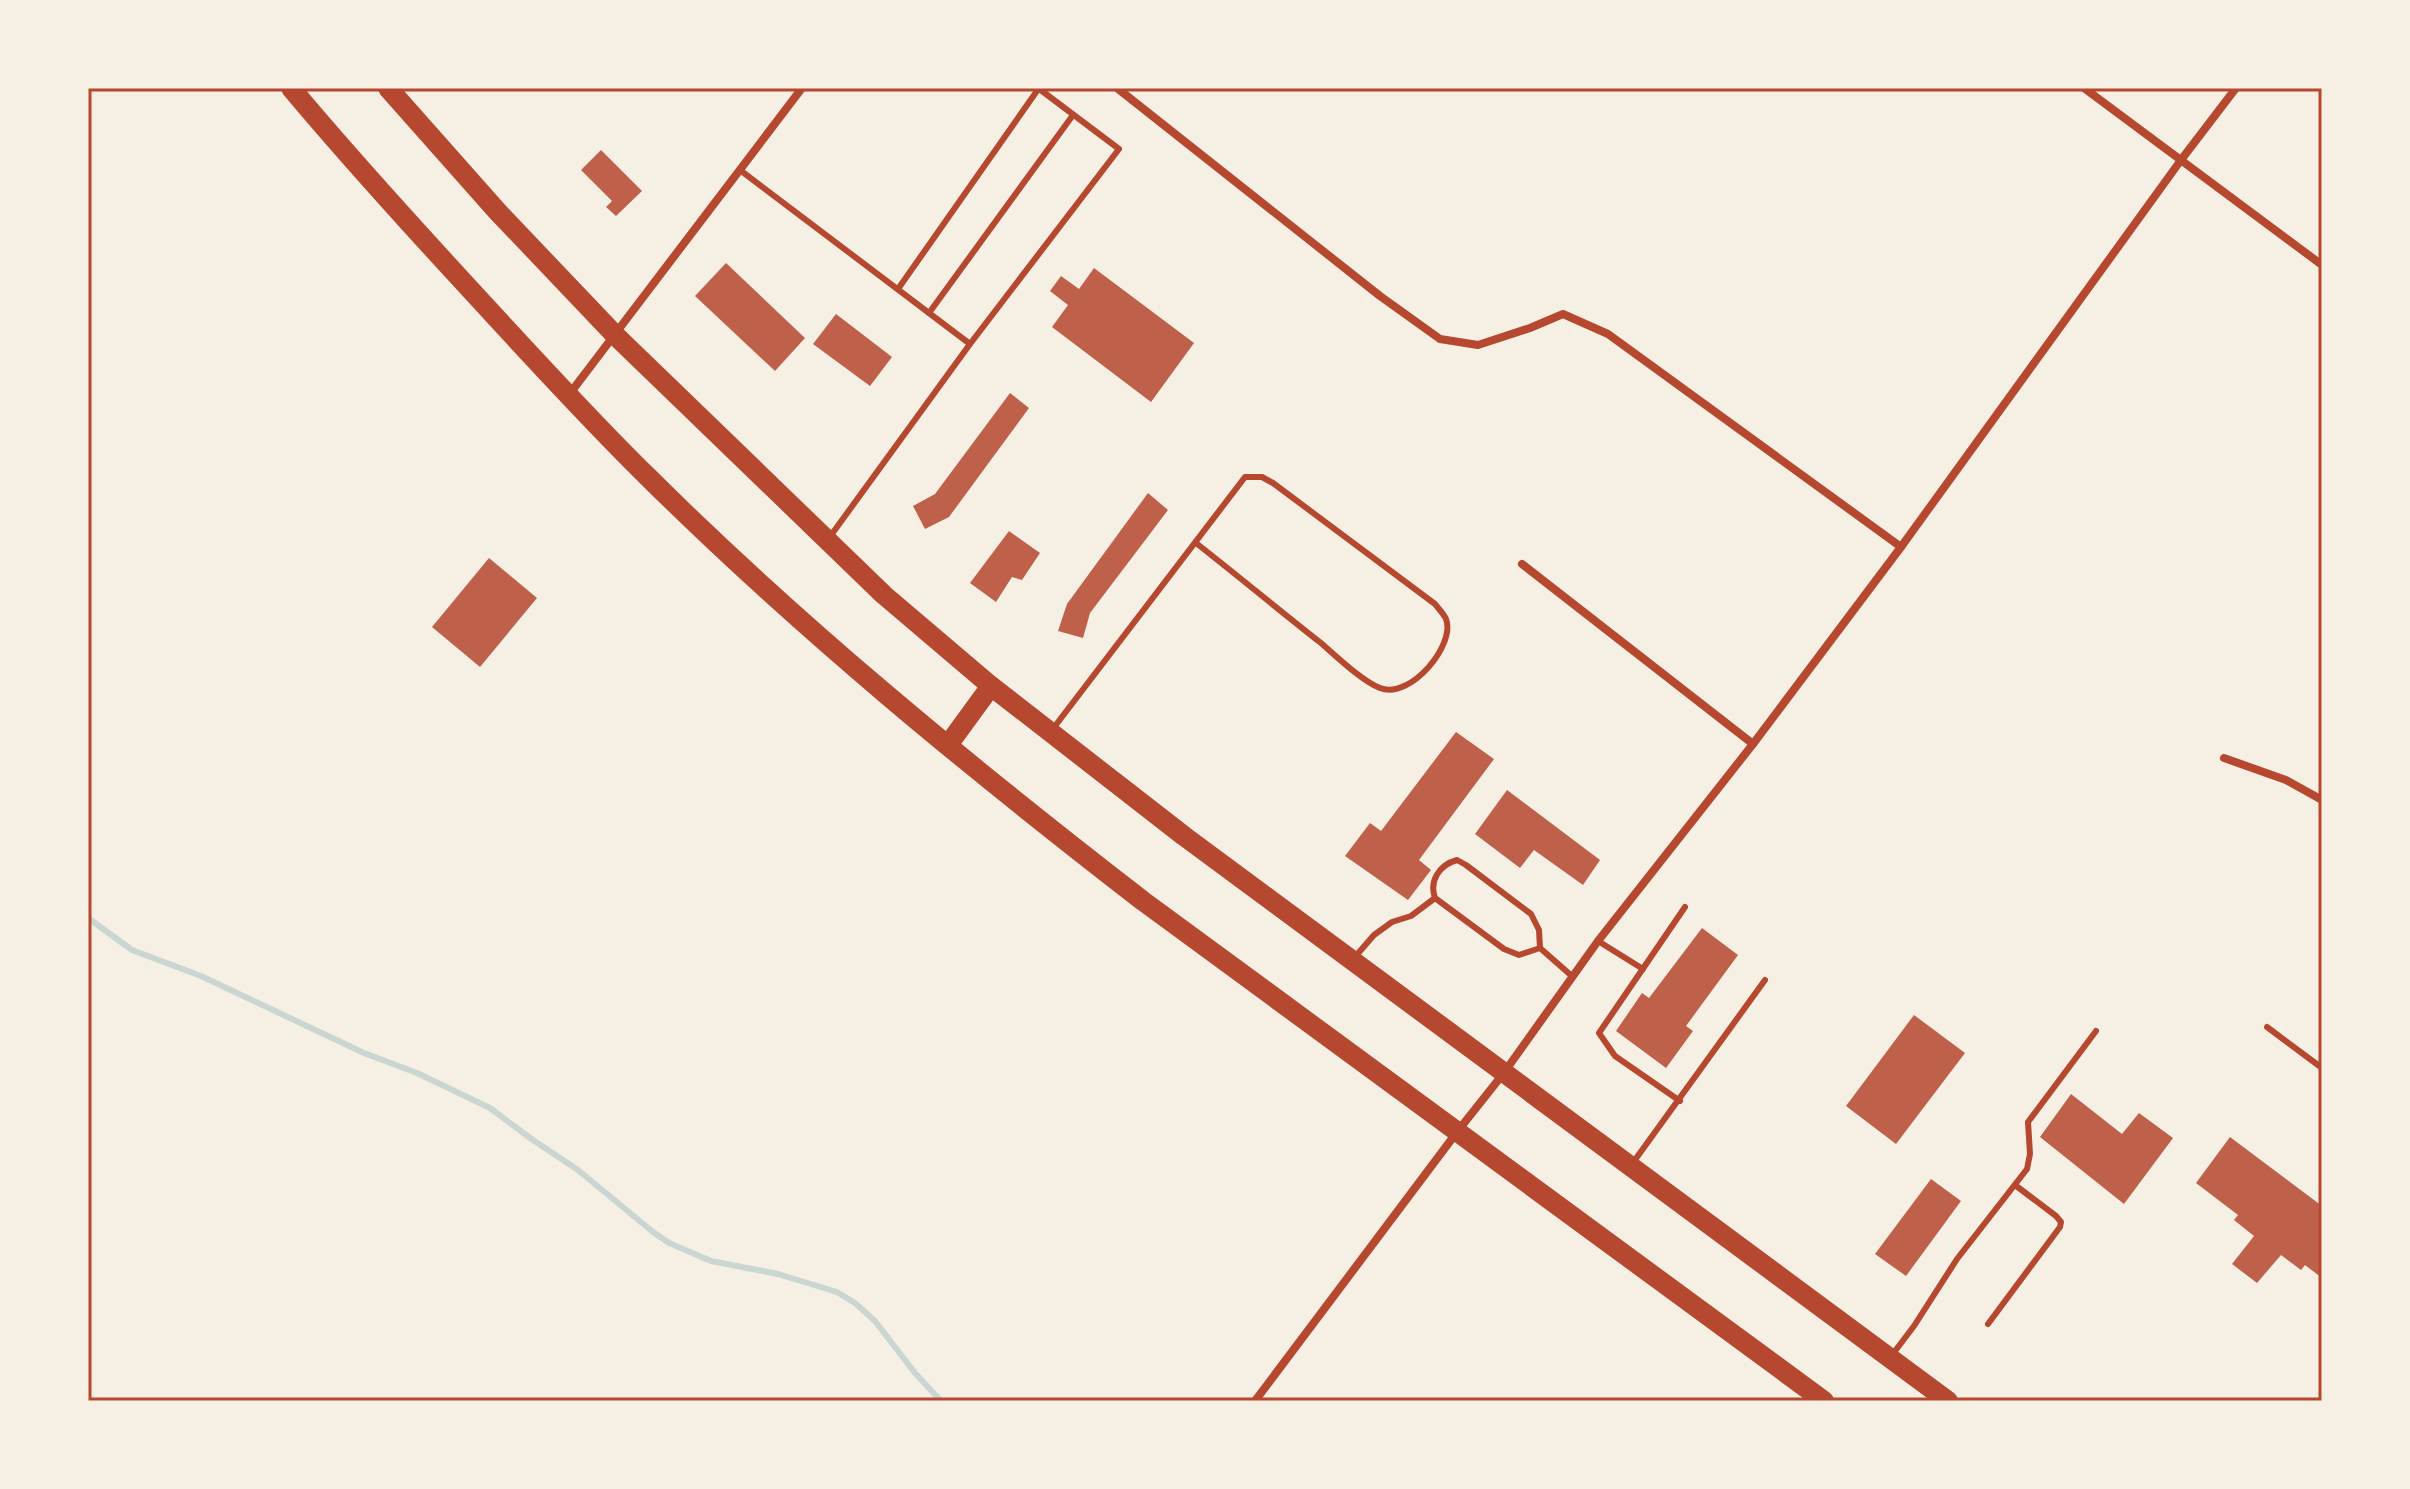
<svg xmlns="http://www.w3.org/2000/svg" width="2410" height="1489" font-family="Manrope,sans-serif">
<rect width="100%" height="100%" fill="#f6efe4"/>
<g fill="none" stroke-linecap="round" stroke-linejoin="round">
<path stroke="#c9d6d2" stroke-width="6" d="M88 918 132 950 201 976 364 1053 417 1073 490 1108 533 1140 578 1170 653 1232 669 1243 711 1261 778 1274 837 1292 855 1303 875 1321 915 1373 941 1401"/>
</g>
<g fill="#bf614a">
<path d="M601 150 642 191 616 216 606 207 612 201 581 170Z"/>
<path d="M726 263 805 338 775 371 695 296Z"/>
<path d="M1094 268 1194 343 1151 402 1052 327 1068 305 1050 291 1061 276 1079 289Z"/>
<path d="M836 314 892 357 870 386 813 344Z"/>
<path d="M1010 393 1029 408 949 517 925 529 913 506 935 494Z"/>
<path d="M1148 493 1168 510 1090 613 1083 638 1058 631 1067 604Z"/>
<path d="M1009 531 1040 553 1022 580 1012 577 996 602 970 583Z"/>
<path d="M489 558 537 598 480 667 432 627Z"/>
<path d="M1456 732 1494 759 1419 860 1431 870 1408 900 1345 856 1370 823 1381 831Z"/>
<path d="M1507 790 1600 860 1583 885 1534 850 1520 868 1475 834Z"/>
<path d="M1702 928 1738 955 1686 1026 1693 1031 1666 1068 1616 1031 1642 993 1649 998Z"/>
<path d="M1914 1015 1965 1053 1896 1144 1846 1106Z"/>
<path d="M2071 1094 2122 1134 2139 1113 2173 1138 2124 1204 2040 1137Z"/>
<path d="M2230 1137 2322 1206V1278L2305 1265 2301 1270 2281 1255 2257 1283 2232 1264 2254 1236 2234 1220 2238 1215 2196 1183Z"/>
<path d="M1931 1179 1961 1201 1906 1276 1875 1254Z"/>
</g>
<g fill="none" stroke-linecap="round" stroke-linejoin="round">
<g stroke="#b5482f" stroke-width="6">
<path d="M740 170 970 344 1119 149 1038 88"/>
<path d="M898 289 1039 88"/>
<path d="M929 313 1073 115"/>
<path d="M829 538 970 344"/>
<path d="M1052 730 1245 477H1262L1273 483 1435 604C1438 608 1444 614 1446 619 1456 644 1411 700 1380 688 1362 681 1336 656 1321 643 1279 610 1238 576 1196 543"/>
<path d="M1598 941 1643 969"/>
<path d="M1540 948 1519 955 1504 949 1435 898C1429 881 1439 865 1457 860L1466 865 1531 914 1539 930 1540 948 1573 977"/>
<path d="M1354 958 1374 935 1392 922 1411 916 1435 898"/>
<path d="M2267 1027 2322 1068"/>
<path d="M1680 1101 1615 1056 1599 1033 1685 907"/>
<path d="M1632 1164 1765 980"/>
<path d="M1988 1324 2060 1227 2061 1222 2056 1216 2015 1185"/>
<path d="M1892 1355 1914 1326 1957 1259 2027 1169 2030 1154 2028 1122 2096 1031"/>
</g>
<g stroke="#b5482f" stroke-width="8">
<path d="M1117 88 1380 296 1440 339 1478 345 1530 328 1563 314 1608 334 1901 547"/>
<path d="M2084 88 2322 265"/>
<path d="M568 396 802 88"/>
<path d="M1522 564 1753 744"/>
<path d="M2224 758 2286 780 2322 800"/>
<path d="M1255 1401 1457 1132 1503 1074 1598 941 1753 744 1901 547 2181 160 2236 88"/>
</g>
<g stroke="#b5482f" stroke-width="20">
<path d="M291 88C348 156 408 222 468 287 527 351 585 415 647 476 801 629 971 768 1143 901L1824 1401"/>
<path d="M388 88 497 211 616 336 884 595 991 686 1184 836 1948 1401"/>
<path d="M948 745 991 686"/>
</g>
</g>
<rect width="2410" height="1489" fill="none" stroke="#f6efe4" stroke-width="180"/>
<rect x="90" y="90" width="2230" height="1309" fill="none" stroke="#b5482f" stroke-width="3"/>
</svg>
